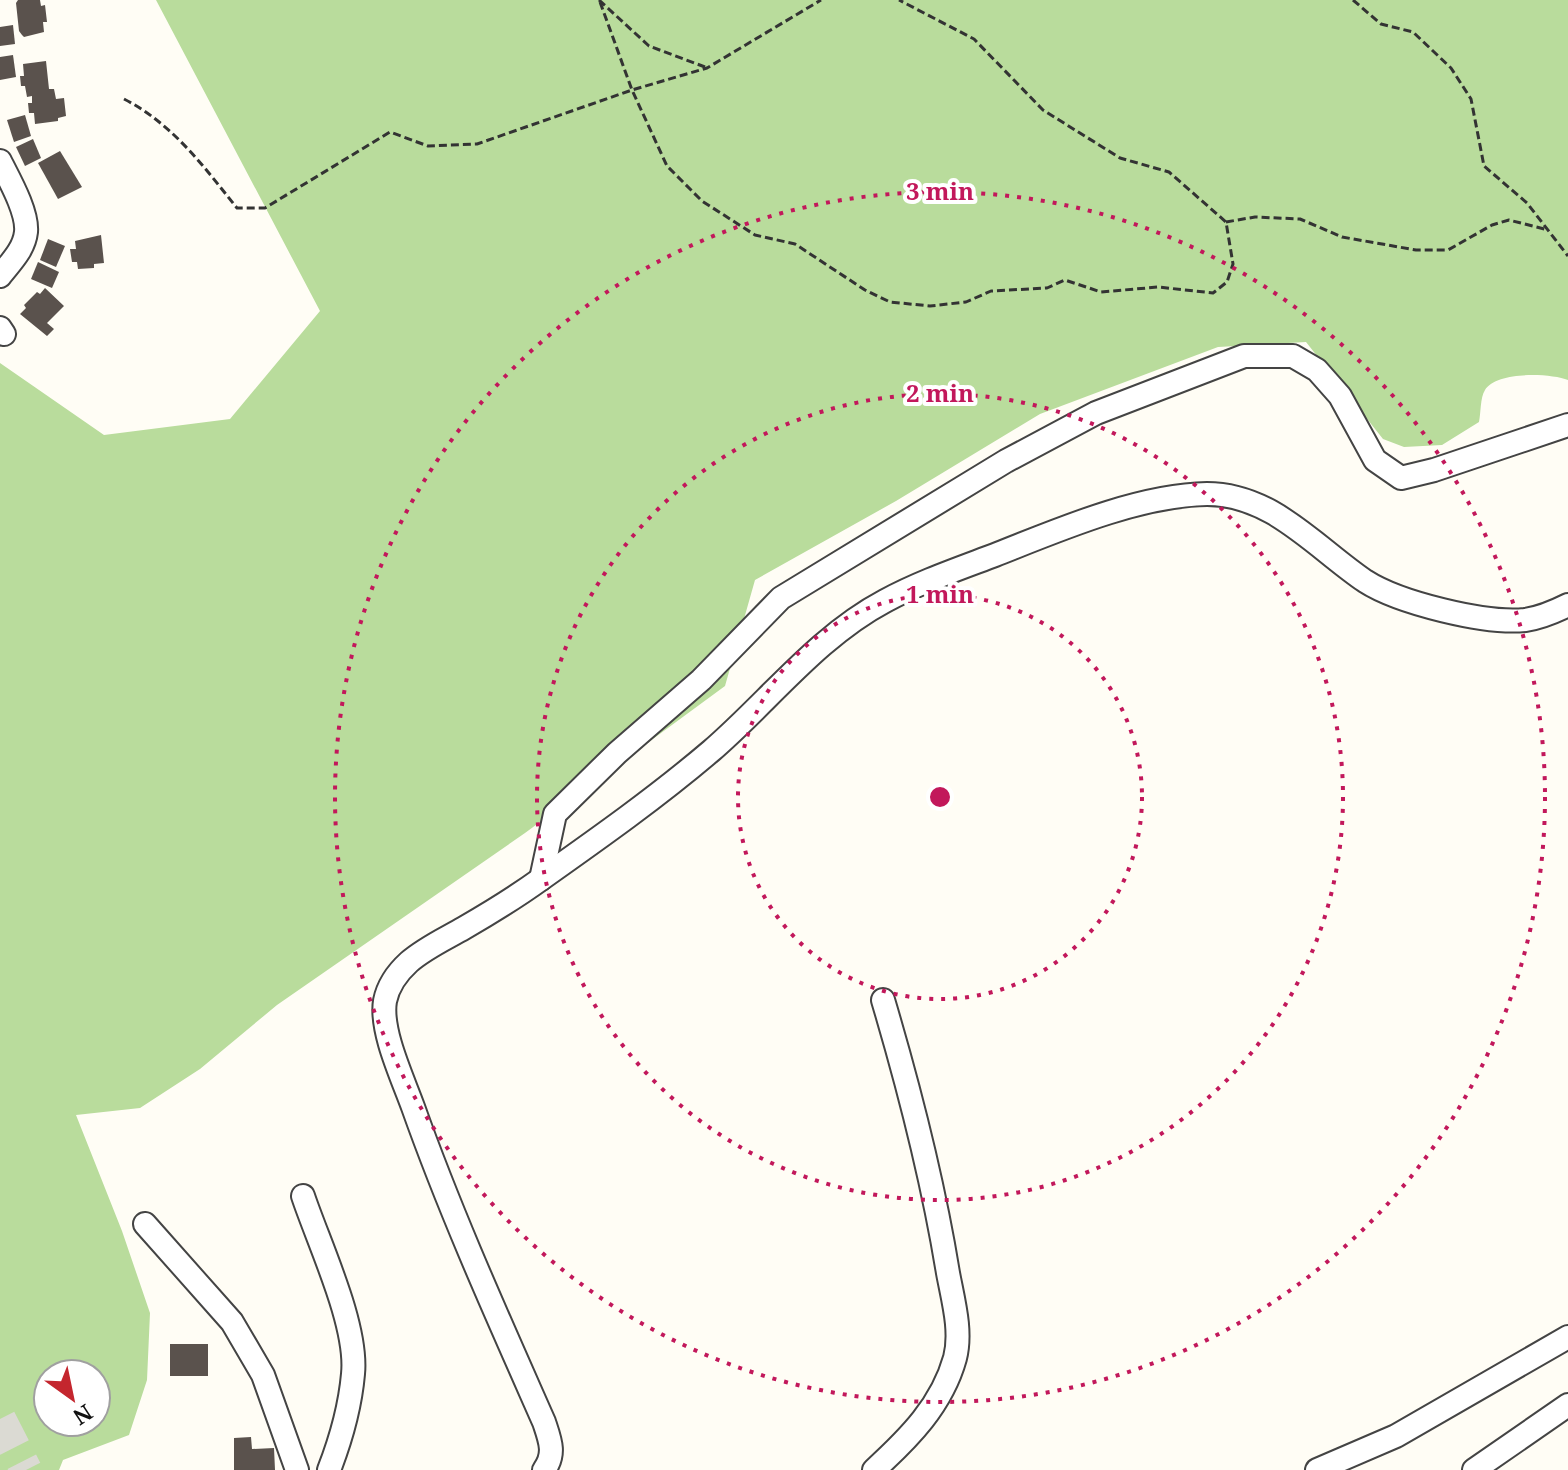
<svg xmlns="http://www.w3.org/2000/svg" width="1568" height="1470" font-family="'Noto Serif',serif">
<rect width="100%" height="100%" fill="#fffdf5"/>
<path fill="#b9dc9c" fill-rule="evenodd" d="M156 0H1568V380C1550 373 1496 371 1485 390 1480 398 1481 413 1479 422L1442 445 1404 447 1383 439 1306 342 1218 347 1040 414 896 501 755 580 725 686 525 833 277 1005 200 1069 140 1108 76 1115 122 1231 150 1313 147 1380 129 1435 63 1460 59 1470H0V363L104 435 230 419 320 311ZM48 1374H96V1422H48Z"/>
<g fill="#5a524d">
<path d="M18 0H40L41 6 45 5 47 22H43L44 32 24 37 22 35 19 31 16 3Z"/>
<path d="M13 25 15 44 0 46V27Z"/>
<path d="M13 55 16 77 0 80V57Z"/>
<path d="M46 61 49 89H54L56 99 64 98 66 116 58 118V121L35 124 34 113H29L28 103H32V96L27 97 25 86H21L20 76H24L23 64Z"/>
<path d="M25 115 31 136 14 142 7 120Z"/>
<path d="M33 139 41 158 25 166 16 147Z"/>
<path d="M60 151 82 187 58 199 38 163Z"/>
<path d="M101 235 104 263 94 264V268L78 269 77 262H72L70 249H76L75 241Z"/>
<path d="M48 239 65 246 56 267 40 260Z"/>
<path d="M38 262 59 272 52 288 31 279Z"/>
<path d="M45 288 64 306 47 323 54 329 47 336 20 314 26 308 24 305 37 292 40 294Z"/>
<rect x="170" y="1344" width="38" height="32"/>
<path d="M251 1437 252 1449 274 1448 275 1470H234V1438Z"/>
</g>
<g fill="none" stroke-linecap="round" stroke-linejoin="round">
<path stroke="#dbdad3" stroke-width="32" stroke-dasharray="32 16" stroke-linecap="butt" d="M0 1419 26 1470"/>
<defs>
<g id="minor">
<path d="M0 161C9 179 28 212 26 232 24 250 10 263 0 276"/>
<path d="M0 328 4 334"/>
<path d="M541 879 555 814 617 753 701 680 781 598 1006 461 1096 413 1244 356H1293L1317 370 1340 396 1375 460 1401 478 1434 470 1568 425"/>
<path d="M303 1196C319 1244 358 1325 353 1374 350 1408 341 1439 329 1470"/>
<path d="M145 1224 232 1322 263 1375 297 1470"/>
<path d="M544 1470C556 1454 550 1440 544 1422 498 1318 451 1214 413 1107 403 1079 380 1031 385 1001 388 986 398 972 409 962 425 948 445 939 464 928 490 913 516 897 541 879 599 838 657 797 711 751 768 702 817 637 885 601 920 582 958 569 995 555 1058 530 1139 495 1207 494 1272 494 1315 547 1365 581 1399 603 1485 624 1525 620 1540 618 1554 612 1568 605"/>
<path d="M874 1470C909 1438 942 1405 955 1358 962 1331 953 1300 948 1273 933 1181 910 1091 883 1000"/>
<path d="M1317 1470 1396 1436 1568 1337"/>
<path d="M1474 1470 1568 1405"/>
</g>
</defs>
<use href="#minor" stroke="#444" stroke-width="26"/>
<g stroke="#333" stroke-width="3" stroke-dasharray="8 4" stroke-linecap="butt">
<path d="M599 0 649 46 705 67"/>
<path d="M1353 0 1381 24 1413 32 1451 68 1471 99 1484 166 1527 203 1568 256"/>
<path d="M600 2 632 90 667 166 702 201 755 235 795 244 865 290 890 302 930 306 966 302 991 291 1047 288 1065 280 1101 292 1158 287 1213 293 1227 282 1233 264 1226 222 1169 172 1120 158 1043 110 974 39 899 0"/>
<path d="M124 99C173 124 204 167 237 208H265L390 132 428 146 477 144 632 90 707 68 821 0"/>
<path d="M1226 222 1255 217 1300 219 1342 237 1416 250H1448L1492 225 1509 220 1548 230"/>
</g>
<use href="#minor" stroke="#fff" stroke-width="22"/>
</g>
<g fill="none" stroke="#c2185b" stroke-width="4" stroke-dasharray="4 8">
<circle cx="940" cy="797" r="202"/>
<circle cx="940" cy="797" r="403"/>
<circle cx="940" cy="797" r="605"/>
</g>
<circle cx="940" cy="797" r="12" fill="#c2185b" stroke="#fff" stroke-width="4"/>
<g font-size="24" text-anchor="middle" font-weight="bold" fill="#c2185b" stroke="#fff" stroke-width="8" stroke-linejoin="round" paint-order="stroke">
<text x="940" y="200">3 min</text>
<text x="940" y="402">2 min</text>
<text x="940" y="603">1 min</text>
</g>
<g transform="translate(72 1398) rotate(147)"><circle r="38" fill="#ffffff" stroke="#a0a0a0" stroke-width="2"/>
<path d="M0-6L14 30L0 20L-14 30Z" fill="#c4262e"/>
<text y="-12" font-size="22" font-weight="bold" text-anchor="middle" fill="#111111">N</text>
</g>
</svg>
